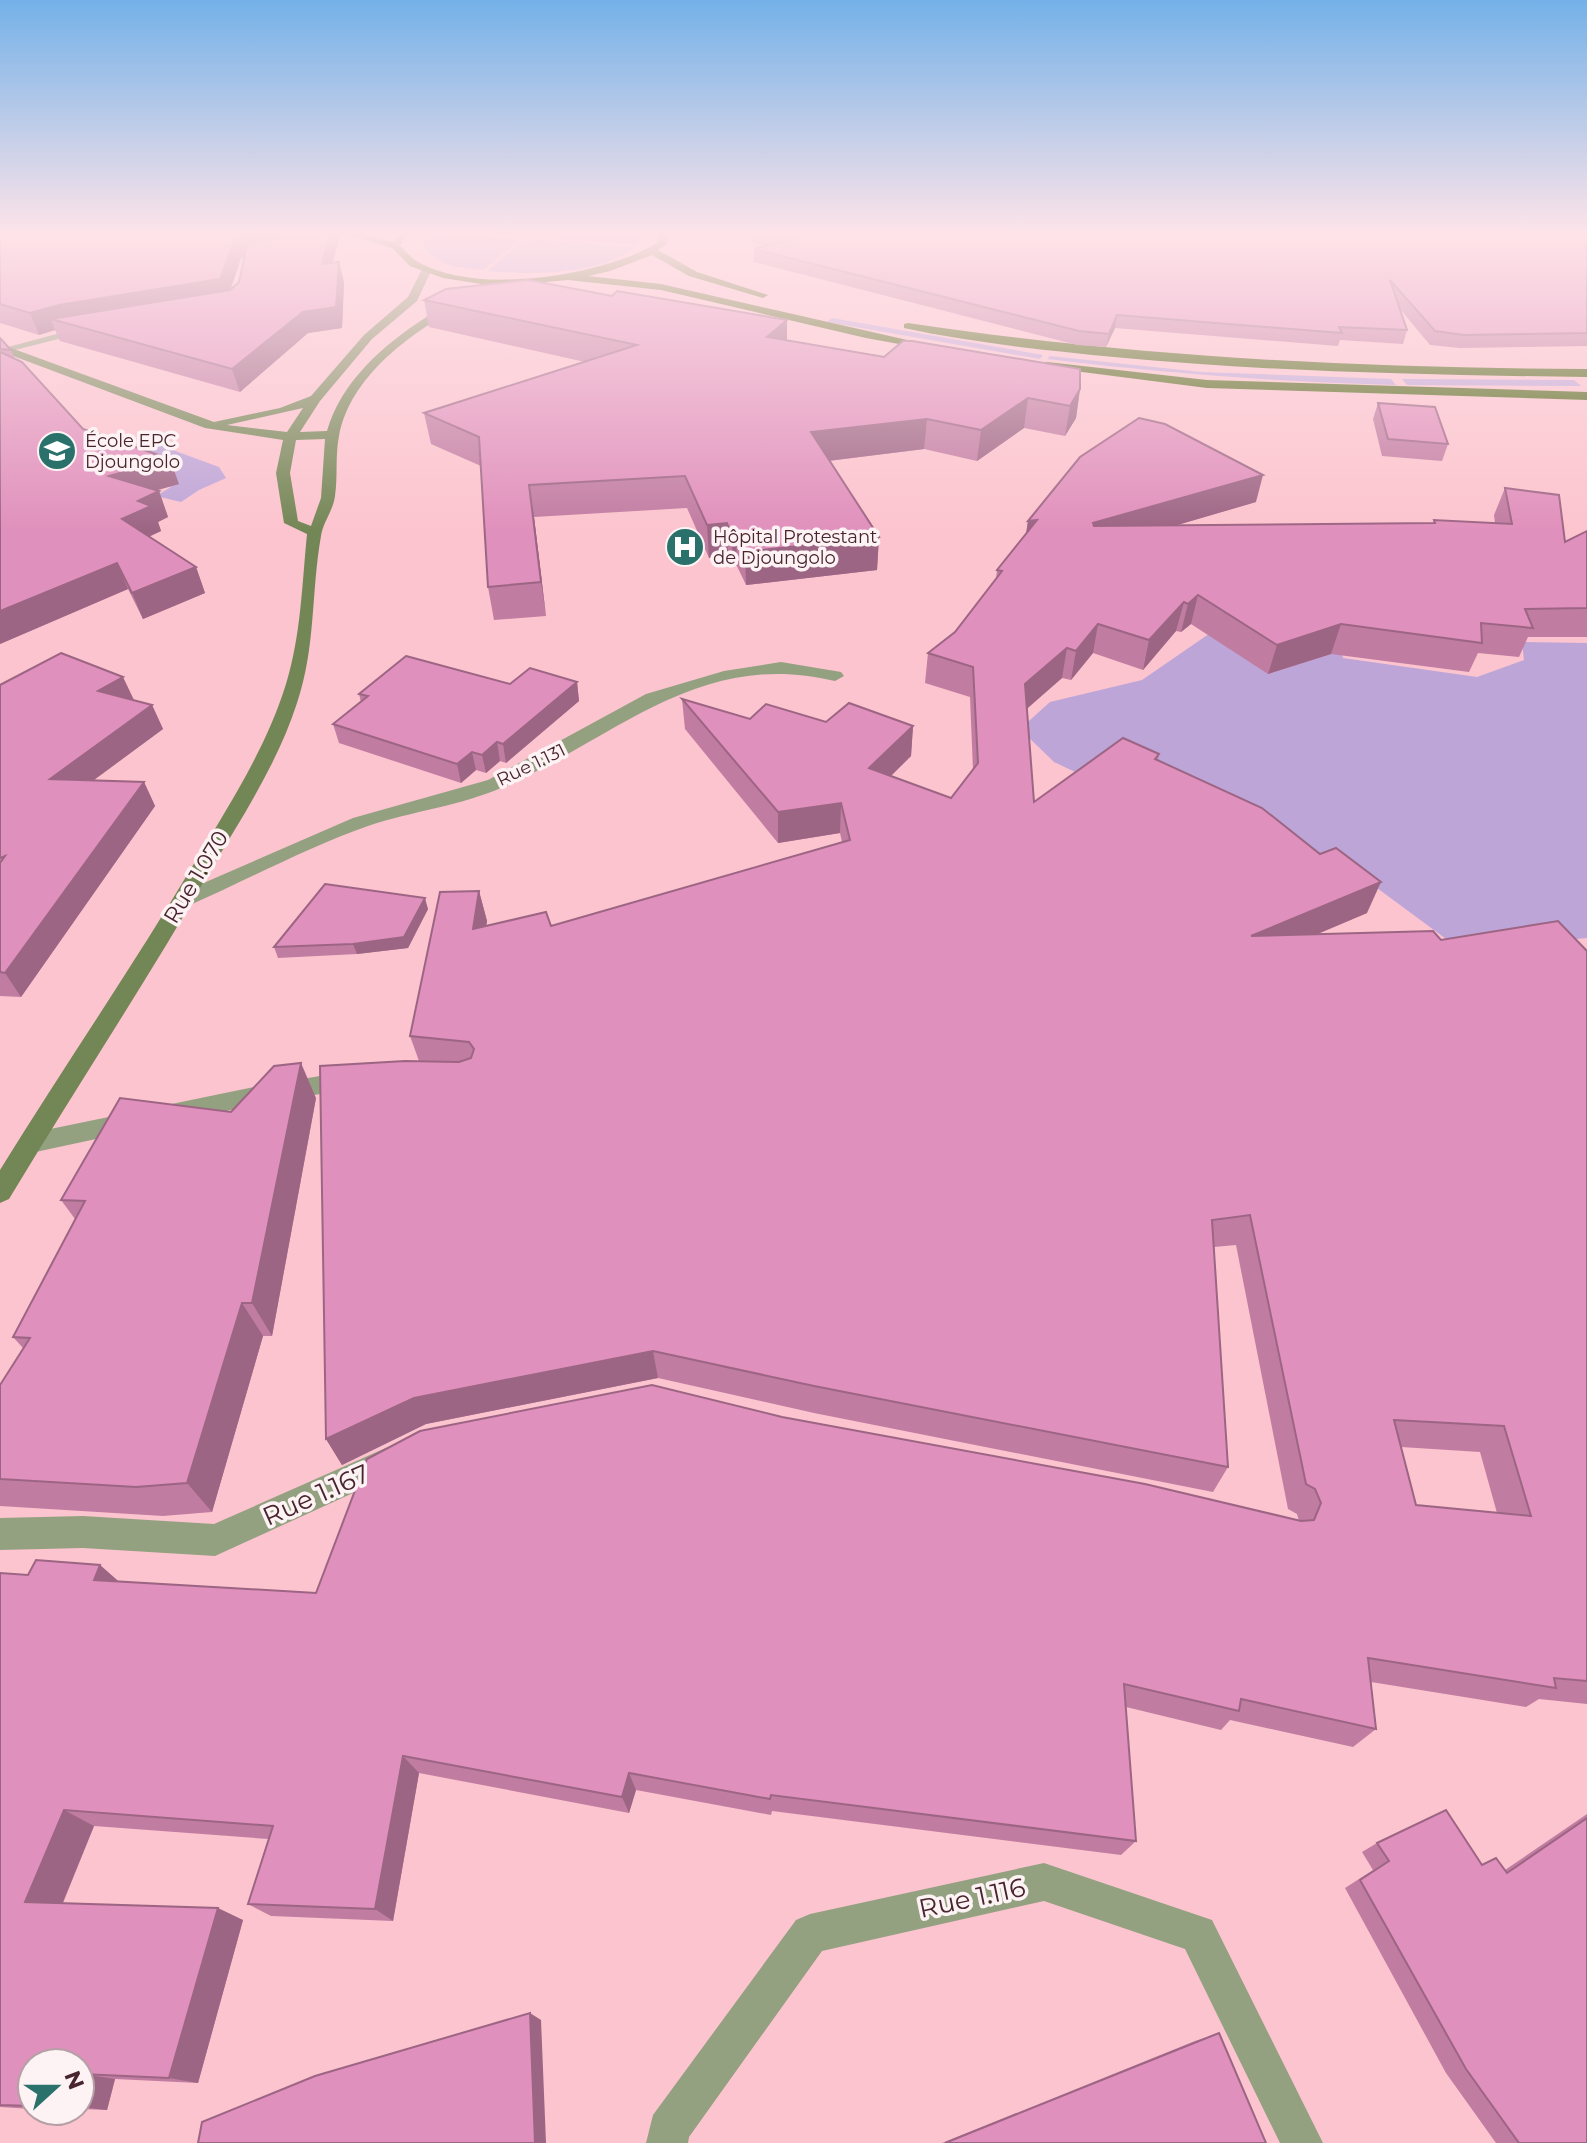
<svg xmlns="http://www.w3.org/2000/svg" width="1587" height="2143" font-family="Montserrat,sans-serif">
<rect width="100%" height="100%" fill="#fcc4ce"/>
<g fill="#bda5d8">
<path d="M535 231H641L642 237 637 245 540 238 532 234Z"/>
<path d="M431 233 512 239 517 242 483 270C464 268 431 266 424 244Z"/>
<path d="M539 240 636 247C597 275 534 275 488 271L521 242Z"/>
<path d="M832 318 1043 355 1040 359 827 322Z"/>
<path d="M1050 356 1201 372 1391 379 1396 385C1278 382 1163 373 1047 359Z"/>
<path d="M1402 379 1574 380 1581 386 1407 385Z"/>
<path d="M151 442 219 467 226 478 199 490 181 502 156 496 171 487 137 446Z"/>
<path d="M1219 627H1337L1343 658 1477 677 1524 660 1522 642 1587 643V938L1461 950 1373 885 1164 814 1054 762 1020 729 1050 702 1142 680Z"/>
</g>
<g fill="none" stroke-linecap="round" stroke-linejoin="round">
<g fill="#93a180" fill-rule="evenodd">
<path d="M90 325 95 328 94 330 7 352 1 349Z"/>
<path d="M781 662 841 672 844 676 835 681C700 648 616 738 503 787 461 806 412 811 368 826 308 847 249 879 190 905H176L173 900 176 895 353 818 488 780 646 694 724 671Z"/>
<path d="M350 1071 359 1074 362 1080 359 1086 350 1089 254 1105 31 1153 22 1150 18 1143 22 1136 31 1133 254 1087Z"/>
<path d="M388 1447 399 1452 403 1462 399 1472 215 1556 83 1548 0 1550V1518L83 1516 214 1524Z"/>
<path d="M1044 1863 1212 1920 1323 2143H1280L1185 1949 1044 1901 822 1951 689 2137 688 2143H646L653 2115 796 1920 810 1914Z"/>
</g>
<path fill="#738655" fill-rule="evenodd" d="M422 269 431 271 417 301 372 339 320 401 300 432 327 431C341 382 383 345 425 318 435 311 447 302 459 303V307C409 334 350 377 339 436 335 456 338 476 335 496 333 511 323 522 321 536 311 592 316 647 297 703 278 762 243 816 211 869 147 981 75 1089 9 1199L0 1203V1170C65 1065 135 963 198 857 231 802 267 746 286 684 301 636 302 584 307 534L284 523 276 473 283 440 205 428 0 351V344L214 422 280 408 311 396 364 335 408 297ZM303 408 287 432 227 425ZM325 439 321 498 311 526 298 521 290 473 296 440Z"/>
<g fill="#49630f" fill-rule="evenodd">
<path d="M336 231H352L393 242 401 231H410L400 246C406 251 412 259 418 262 477 296 602 276 657 243L658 231H668L667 244 658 250 697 272 768 295 763 298 689 276 652 255 610 271 588 276 661 284 938 347 932 350 866 338 661 290 568 280 524 284H481L443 278 410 266 392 248Z"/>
<path d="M908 323C1134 357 1359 368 1587 369V377C1429 375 1272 372 1114 357 1045 350 973 343 904 328V324Z"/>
<path d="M1047 362 1207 380 1587 392V400L1207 388 1043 367V363Z"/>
</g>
</g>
<g fill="#c17ca2" fill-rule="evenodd">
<path d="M0 231H339L340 235 332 263 339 262 344 283 342 328 308 333 240 392 60 341 55 330 39 335 0 323ZM245 256 239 282 230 290 241 258Z"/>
<path d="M752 231H1587V346L1460 348 1430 345 1400 309 1407 330 1403 344 1340 340 1338 346 1115 328 1106 347 1077 345 754 262V249L767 246 752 243Z"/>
<path d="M612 296 787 320V340L1080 389 1076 418 1065 436 1024 428 977 461 924 449 829 461 879 537 877 570 746 585 737 566H733L728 556 709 558 687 508 534 517 546 616 494 620 488 587 481 466 431 444 424 413 585 362 429 327 424 300Z"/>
<path d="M0 338 11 350 15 359 83 429 179 484 156 490 159 491 168 517 158 522 161 531 149 537 196 567 205 593 143 619 128 589 0 644Z"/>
<path d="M1378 403 1448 444 1442 461 1382 456 1373 419Z"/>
<path d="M1505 488 1565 542 1587 531V637H1528L1519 657 1478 653 1469 672 1331 654 1268 674 1191 624 1181 632 1176 631 1143 670 1093 653 1071 680 1062 678 1027 708 1034 802 1159 754 1158 760 1367 913 1317 934 1441 940 1587 951V1704L1539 1699 1526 1707 1371 1682 1376 1729 1353 1747 1230 1720 1221 1730 1126 1707 1136 1841 1121 1855 772 1811 771 1815 636 1790 629 1813 419 1773 393 1921 271 1916 248 1904 268 1839 94 1826 63 1903 243 1920 198 2083 115 2079 107 2110 80 2109V2063H32V2109L0 2107V1573L28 1575 100 1565 118 1581 316 1593 782 1417 1299 1521 1297 1514 1288 1509 1236 1245 1214 1247 1228 1467 1213 1492 814 1413 658 1378 426 1424 342 1465 326 1439 419 1061 410 1036 479 891 487 921 486 926H551L842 842 840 833 778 843 685 729 682 699 750 719 913 726 911 756 890 776 951 798 973 770 970 697 925 683 928 653 955 632 996 579 997 570 1026 534 1028 521 1256 502 1174 526 1433 523 1434 520 1495 523 1494 515ZM1401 1447 1480 1452 1497 1513 1416 1505Z"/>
<path d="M577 682 579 701 506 763 500 761 486 773 476 770 461 783 339 743 333 724 361 702 359 694 510 684Z"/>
<path d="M0 685 134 700 152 705 163 729 93 780 144 782 155 806 21 997 0 996Z"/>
<path d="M428 909 408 948 357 954 278 958 274 947Z"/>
<path d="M316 1098 272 1336H263L212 1512 163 1516 0 1506V1385L23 1348 13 1337 75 1219 61 1200 231 1112Z"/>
<path d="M1587 1814V2143H1496L1446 2073 1345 1888 1373 1870 1362 1852 1377 1843 1482 1865 1496 1858 1505 1870Z"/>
<path d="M1219 2033 1266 2143H942L1195 2041Z"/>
</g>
<g fill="#9d6584">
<path d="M250 231H278L282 246 258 250 241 258 227 300 51 319 55 330 39 335 30 313 235 238Z"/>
<path d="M331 231H339L340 235 327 284 322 264Z"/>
<path d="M339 262 344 283 342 328 308 333 240 392 232 369 303 312Z"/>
<path d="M1117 315 1115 328 1106 347 1109 334Z"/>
<path d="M787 320V348L767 337Z"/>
<path d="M1080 389 1076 418 1065 436 1070 406Z"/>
<path d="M1028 398 1024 428 977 461 981 430Z"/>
<path d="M927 419 924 449 810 463 811 432Z"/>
<path d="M170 459 179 484 119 501 109 476Z"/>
<path d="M1263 475 1256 502 1088 551 1093 523Z"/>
<path d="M529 485 534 517 546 616 541 582Z"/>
<path d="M159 491 168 517 158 522 161 531 132 544 122 519 138 501Z"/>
<path d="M1037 520 1024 548 1028 521Z"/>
<path d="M727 523 728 556 709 558 707 525Z"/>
<path d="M731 533H736L737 566H733Z"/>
<path d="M879 537 877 570 746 585 745 552Z"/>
<path d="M117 563 128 589 0 644V611Z"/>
<path d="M196 567 205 593 143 619 132 593Z"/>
<path d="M1198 595 1191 624 1181 632 1188 604Z"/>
<path d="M1184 602 1176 631 1143 670 1149 640Z"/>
<path d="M1098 624 1093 653 1071 680 1076 651Z"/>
<path d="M1341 624 1331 654 1268 674 1277 645Z"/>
<path d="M1067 648 1062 678 1021 714 1025 684Z"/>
<path d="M123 677 134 700 98 691Z"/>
<path d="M577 682 579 701 506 763 503 744Z"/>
<path d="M152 705 163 729 63 803 50 779Z"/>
<path d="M913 726 911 756 868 799 869 768Z"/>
<path d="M497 742 500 761 486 773 482 755Z"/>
<path d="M472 752 476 770 461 783 457 764Z"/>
<path d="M144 782 155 806 21 997 5 973Z"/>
<path d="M841 803 840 833 778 843V812Z"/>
<path d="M1381 882 1367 913 1240 967 1251 936Z"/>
<path d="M479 891 487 921 481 960 473 929Z"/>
<path d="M425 898 428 909 408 948 357 954 353 944Z"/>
<path d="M301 1063 316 1098 272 1336 252 1303Z"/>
<path d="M242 1303 263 1336 212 1512 187 1483Z"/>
<path d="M653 1351 658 1378 426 1424 342 1465 326 1439 414 1398Z"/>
<path d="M100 1565 126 1588 94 1580Z"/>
<path d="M403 1756 419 1773 393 1921 375 1909Z"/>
<path d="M629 1773 636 1790 629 1813 622 1797Z"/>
<path d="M64 1810 94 1826 58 1914 25 1902Z"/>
<path d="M218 1908 243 1920 198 2083 169 2078Z"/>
<path d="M530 2013 541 2020 546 2143H535Z"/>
<path d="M82 2074 115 2079 107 2110 80 2107V2082Z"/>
</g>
<g fill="#e090bc" stroke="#9d6584" stroke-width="2" fill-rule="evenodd">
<path d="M0 231H250L235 238 220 279 59 305 30 313 0 304Z"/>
<path d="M324 231H331L322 264 339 262 336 307 303 312 232 369 51 319 230 290 239 282 247 246 270 239 318 238Z"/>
<path d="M752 231H1587V333L1464 335 1435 331 1390 280 1407 330 1339 327 1342 333 1117 315 1109 334 1079 331 754 249 796 238Z"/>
<path d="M528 280 612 296 617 291 787 320 767 337 884 357 903 341H912L1080 369V389L1070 406 1028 398 981 430 927 419 811 432 879 537 745 552 736 533H731L727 523 707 525 685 476 529 485 541 582 488 587 479 437 424 413 637 345 424 300 446 289Z"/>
<path d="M0 338 11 350 0 349Z"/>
<path d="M0 352 22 362 83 429 170 459 109 476 159 491 138 501 151 506 122 519 196 567 132 593 117 563 0 611Z"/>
<path d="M1378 403 1435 407 1448 444 1388 439Z"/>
<path d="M1139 418 1165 424 1263 475 1093 523 1094 526 1435 523 1434 520 1512 524 1505 488 1559 495 1565 542 1587 531V608L1525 609 1533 628 1481 623 1482 643 1341 624 1277 645 1198 595 1188 604 1184 602 1149 640 1098 624 1076 651 1067 648 1025 684 1034 802 1123 738 1159 754 1155 759 1262 808 1320 854 1336 848 1381 882 1251 936 1433 931 1441 940 1558 921 1587 951V1681L1554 1678 1556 1688 1368 1658 1376 1729 1241 1699 1239 1711 1124 1684 1136 1841 771 1795 770 1799 629 1773 622 1797 403 1756 375 1909 248 1904 273 1826 64 1810 25 1902 218 1908 169 2078 82 2074 80 2082V2063H32V2106L0 2105V1573L28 1575 36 1560 100 1565 94 1580 316 1593 367 1459 420 1431 652 1385 782 1417 1145 1484 1301 1521 1314 1520 1321 1503 1315 1489 1306 1484 1250 1215 1212 1220 1228 1467 814 1386 653 1351 414 1398 326 1439 320 1066 405 1061 459 1062 471 1058 474 1049 469 1042 410 1036 440 892 479 891 473 929 546 912 551 926 850 840 841 803 778 812 682 699 750 719 766 704 826 722 849 703 913 726 869 768 951 798 978 763 973 667 928 653 955 632 1002 571 997 570 1037 520 1028 521 1080 457ZM1394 1420 1504 1426 1531 1516 1416 1505Z"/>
<path d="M61 653 123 677 98 691 152 705 50 779 144 782 5 973 0 972V863L5 856 0 858V685Z"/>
<path d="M406 656 510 684 530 668 577 682 503 744 497 742 482 755 472 752 457 764 333 724 368 696 359 694Z"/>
<path d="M325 884 425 898 404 937 353 944 274 947Z"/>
<path d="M301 1063 252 1303H242L187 1483 136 1487 0 1479V1385L30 1338 13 1337 85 1201 61 1200 120 1098 231 1112 274 1066Z"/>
<path d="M1446 1810 1482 1865 1496 1858 1507 1873 1587 1818V2143H1519L1466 2069 1360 1880 1389 1861 1377 1843Z"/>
<path d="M530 2013 535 2143H198L202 2122 315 2076Z"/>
<path d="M1219 2033 1266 2143H945Z"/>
</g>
<linearGradient id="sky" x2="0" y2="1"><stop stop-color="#74b1e8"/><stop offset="0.44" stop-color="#fee4e9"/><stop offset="1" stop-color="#fee4e9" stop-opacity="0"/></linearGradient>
<rect width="1587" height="531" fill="url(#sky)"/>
<defs>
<symbol id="school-disc" viewBox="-11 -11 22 22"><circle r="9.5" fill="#29716a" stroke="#fdf3f5"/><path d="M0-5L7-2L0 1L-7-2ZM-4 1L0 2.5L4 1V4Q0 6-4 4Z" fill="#fff"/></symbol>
<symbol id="hospital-disc" viewBox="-11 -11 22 22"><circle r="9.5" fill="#29716a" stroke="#fdf3f5"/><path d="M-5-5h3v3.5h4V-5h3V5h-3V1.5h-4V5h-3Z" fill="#fff"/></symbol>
</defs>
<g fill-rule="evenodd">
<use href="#school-disc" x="35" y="429" width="44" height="44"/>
<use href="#hospital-disc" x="663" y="525" width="44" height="44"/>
</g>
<g text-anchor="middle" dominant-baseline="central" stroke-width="7" stroke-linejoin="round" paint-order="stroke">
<g font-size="18" fill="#48242d" stroke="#fdf3f5" text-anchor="start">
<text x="85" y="441">École EPC<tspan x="85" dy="21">Djoungolo</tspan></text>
<text x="713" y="537">Hôpital Protestant<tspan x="713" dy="21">de Djoungolo</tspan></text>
</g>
<g font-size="18" fill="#48242d" stroke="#fdf3f5">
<text transform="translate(531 765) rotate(-26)">Rue 1.131</text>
</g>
<g font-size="22" fill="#48242d" stroke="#fdf3f5">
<text transform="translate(196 877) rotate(-59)">Rue 1.070</text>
</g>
<g font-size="26" fill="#48242d" stroke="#fdf3f5">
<text transform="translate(316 1495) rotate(-24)">Rue 1.167</text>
<text transform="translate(972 1898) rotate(-12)">Rue 1.116</text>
</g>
</g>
<g transform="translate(56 2087) rotate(69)"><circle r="38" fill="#fdf3f5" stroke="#b5a0a5" stroke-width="2"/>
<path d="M0-6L14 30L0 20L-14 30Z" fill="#29716a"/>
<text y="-12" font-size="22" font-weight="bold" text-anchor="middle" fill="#48242d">N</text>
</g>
</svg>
